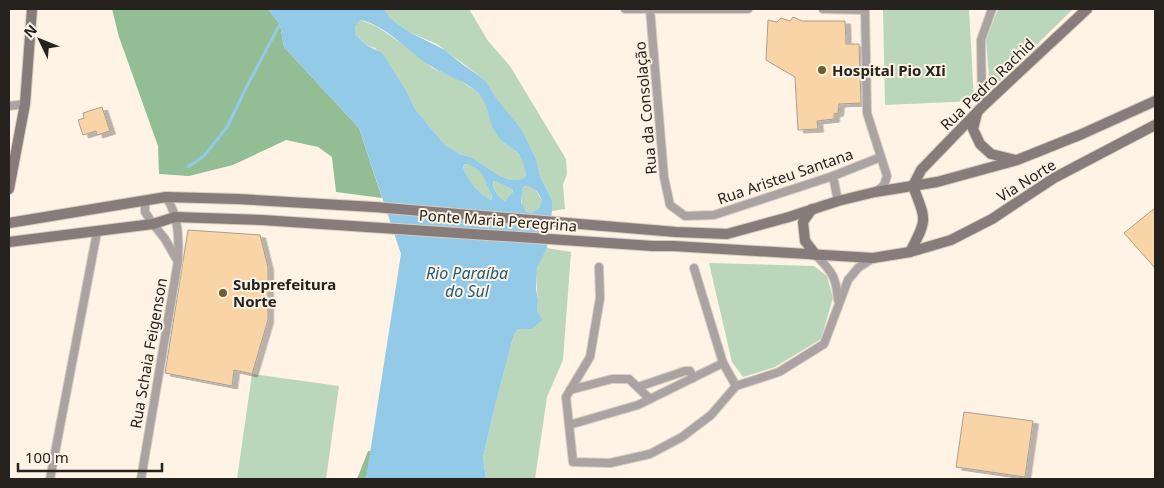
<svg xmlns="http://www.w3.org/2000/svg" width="1164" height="488" font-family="'Noto Sans',sans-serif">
<defs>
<filter id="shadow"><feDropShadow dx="5.5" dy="3" stdDeviation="0" flood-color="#0004"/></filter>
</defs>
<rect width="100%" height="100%" fill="#fef3e5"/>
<g fill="#bad6bb">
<path d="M384 9H469L488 41 510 66 566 159 567 174 563 185 565 209 552 211V200L540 176 537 161 522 130 496 99 485 80 437 44 409 32 391 19Z"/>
<path d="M883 9H969L974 101 885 105Z"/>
<path d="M998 9H1073L990 90 986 40Z"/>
<path d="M360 20 376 26 411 50 432 68 458 79 477 92 485 100 490 120 503 141 511 146 524 161 526 175 523 179 510 180 500 176 471 157 460 154 445 145 415 109 406 90 391 67 375 48 366 45 355 34V27Z"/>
<path d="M467 164C485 169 484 182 492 196L490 200C480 194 465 178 463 166Z"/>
<path d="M495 181 513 190C513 195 509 199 505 201 498 198 494 190 493 182Z"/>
<path d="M529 185 534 188 542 200 539 208 531 213C519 209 521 198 523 187Z"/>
<path d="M547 248 571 252 563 360 547 397 535 479H486L483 457 495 406 514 334C520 325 530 320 536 312 540 305 535 280 537 269 538 262 543 255 547 248Z"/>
<path d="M709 263 814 266 827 276 833 298 821 339 775 367 743 377 732 362Z"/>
<path d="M252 374 339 386 326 479H237Z"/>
</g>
<g fill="#93bd95">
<path d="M112 9H268L280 24 284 47 359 128 382 198 336 192 332 157 318 147 286 140 233 165 189 176 159 174 158 146 119 37Z"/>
<path d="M368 451H371L366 479H357Z"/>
</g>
<path fill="#92cae7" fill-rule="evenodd" d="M268 9H384L391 19 409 32 445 50 462 64 485 80 496 98 522 130 537 161 540 176 552 200V211L547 248 537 268 536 289 538 300 537 311 542 320 532 329H518L514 334 495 406 483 457 486 479H366L401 254 359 128 284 47 280 24ZM360 20C386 24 412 56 434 68 449 77 464 80 477 92 489 103 487 117 494 130 506 152 521 142 526 175L523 179 510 180 500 176 471 157 460 154 445 145 415 109 406 90 382 53 366 45 355 34V27ZM466 164C485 169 484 182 492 196L491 200C480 195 465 177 463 166ZM495 181 513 190V192L505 201C498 198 493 189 493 182ZM525 186C533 185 539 193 542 200L539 208 531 213 526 211 521 202 523 187Z"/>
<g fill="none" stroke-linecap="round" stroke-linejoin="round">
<path stroke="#92cae7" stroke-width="3" d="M188 167 204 156 227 127 248 84 280 24 283 21"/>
</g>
<g fill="#f8d4a7" stroke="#a99e92" filter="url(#shadow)">
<path d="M793 17 802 21H845L846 44H859L861 103 839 104 838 113 834 114V119L817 121 818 129 798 130 795 77 766 60 768 20 777 22 781 18 790 21Z"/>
<path d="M102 107 110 131 97 135 96 131 83 135 78 120 84 118 83 113Z"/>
<path d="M1155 208V268L1124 233Z"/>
<path d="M188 230 260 235 268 267V320L252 374 234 370 232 386 165 373Z"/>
<path d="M964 412 1033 421 1025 477 956 467Z"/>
</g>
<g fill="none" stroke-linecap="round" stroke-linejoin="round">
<defs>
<g id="street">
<path d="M625 9H748"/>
<path d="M650 9 664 177 670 205 685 216 714 215 833 176 881 157"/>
<path d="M823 9 865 10"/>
<path d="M865 9 867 113 887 176 884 185 876 192"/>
<path d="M9 106 25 104"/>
<path d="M982 107 981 40 992 9"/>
<path d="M833 176 838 201"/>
<path d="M145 200V212L153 224 165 239 177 260"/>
<path d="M816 255C832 272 836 276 838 300"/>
<path d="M599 267 600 298 590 357 566 397 573 462 610 463 650 454 682 437 711 415 736 386 779 372 824 344 848 280 858 268 873 258"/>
<path d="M694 268 723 363 736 386"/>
<path d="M638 387 685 371H690L693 378"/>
<path d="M570 390 612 379H629L650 399"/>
<path d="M569 425 638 405 723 363"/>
<path d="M50 479 97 232"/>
<path d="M141 479 178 261C179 239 179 216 166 197"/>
</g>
<g id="secondary">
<path d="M977 113 973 129 980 144 991 154 1016 160"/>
<path d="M913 186 921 170 982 107 1087 9"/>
<path d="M9 189 25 104 32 9"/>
<path d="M812 209 803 222 805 241 816 255"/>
<path d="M9 223 166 197 238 199 374 207 676 232 727 234 789 217 838 201 875 192 937 182 1017 160 1082 134 1155 101"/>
<path d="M9 242 153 224 175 217 262 220 653 246H673L873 258 910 252 951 240 992 219 1054 178 1155 125"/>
<path d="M910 252C928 218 926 221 913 186"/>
</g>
</defs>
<use href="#street" stroke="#d7cdc1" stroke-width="10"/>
<use href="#secondary" stroke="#d7cdc1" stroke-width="12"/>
<use href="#street" stroke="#aba3a1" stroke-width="8"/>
<use href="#secondary" stroke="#877c79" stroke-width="10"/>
</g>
<g fill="#755c2d" stroke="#fef3e5" stroke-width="2">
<circle cx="822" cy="70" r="5"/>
<circle cx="223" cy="293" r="5"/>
</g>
<g text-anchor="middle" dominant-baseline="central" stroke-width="4" stroke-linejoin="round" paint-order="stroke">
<g font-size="15" font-weight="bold" fill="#26221d" stroke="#fef3e5" text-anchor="start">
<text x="832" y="70">Hospital Pio XIi</text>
<text x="233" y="284">Subprefeitura<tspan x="233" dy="17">Norte</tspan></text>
</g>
<g font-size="15" fill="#26221d" stroke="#fef3e5">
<text transform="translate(987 84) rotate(-44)">Rua Pedro Rachid</text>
<text transform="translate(645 108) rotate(-95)">Rua da Consolação</text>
<text transform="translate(785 176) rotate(-19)">Rua Aristeu Santana</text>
<text transform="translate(1026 180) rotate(-32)">Via Norte</text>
<text transform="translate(498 220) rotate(4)">Ponte Maria Peregrina</text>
<text transform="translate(148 353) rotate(-80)">Rua Schaia Feigenson</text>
</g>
<g font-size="16" font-style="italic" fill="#1c5f7d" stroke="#fef3e5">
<text x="467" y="273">Rio Paraíba<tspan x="467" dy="18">do Sul</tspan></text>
</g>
</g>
<rect width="1164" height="488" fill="none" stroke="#26221d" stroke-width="20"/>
<g transform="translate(40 40) rotate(313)" stroke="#fef3e5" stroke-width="4" paint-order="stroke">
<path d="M0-4L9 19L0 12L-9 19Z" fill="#26221d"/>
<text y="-8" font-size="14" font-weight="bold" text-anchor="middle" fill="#26221d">N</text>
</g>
<path d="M18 463v8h144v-8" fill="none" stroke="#26221d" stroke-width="2.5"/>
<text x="25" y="463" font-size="15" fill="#26221d" stroke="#fef3e5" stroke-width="4" paint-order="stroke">100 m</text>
</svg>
